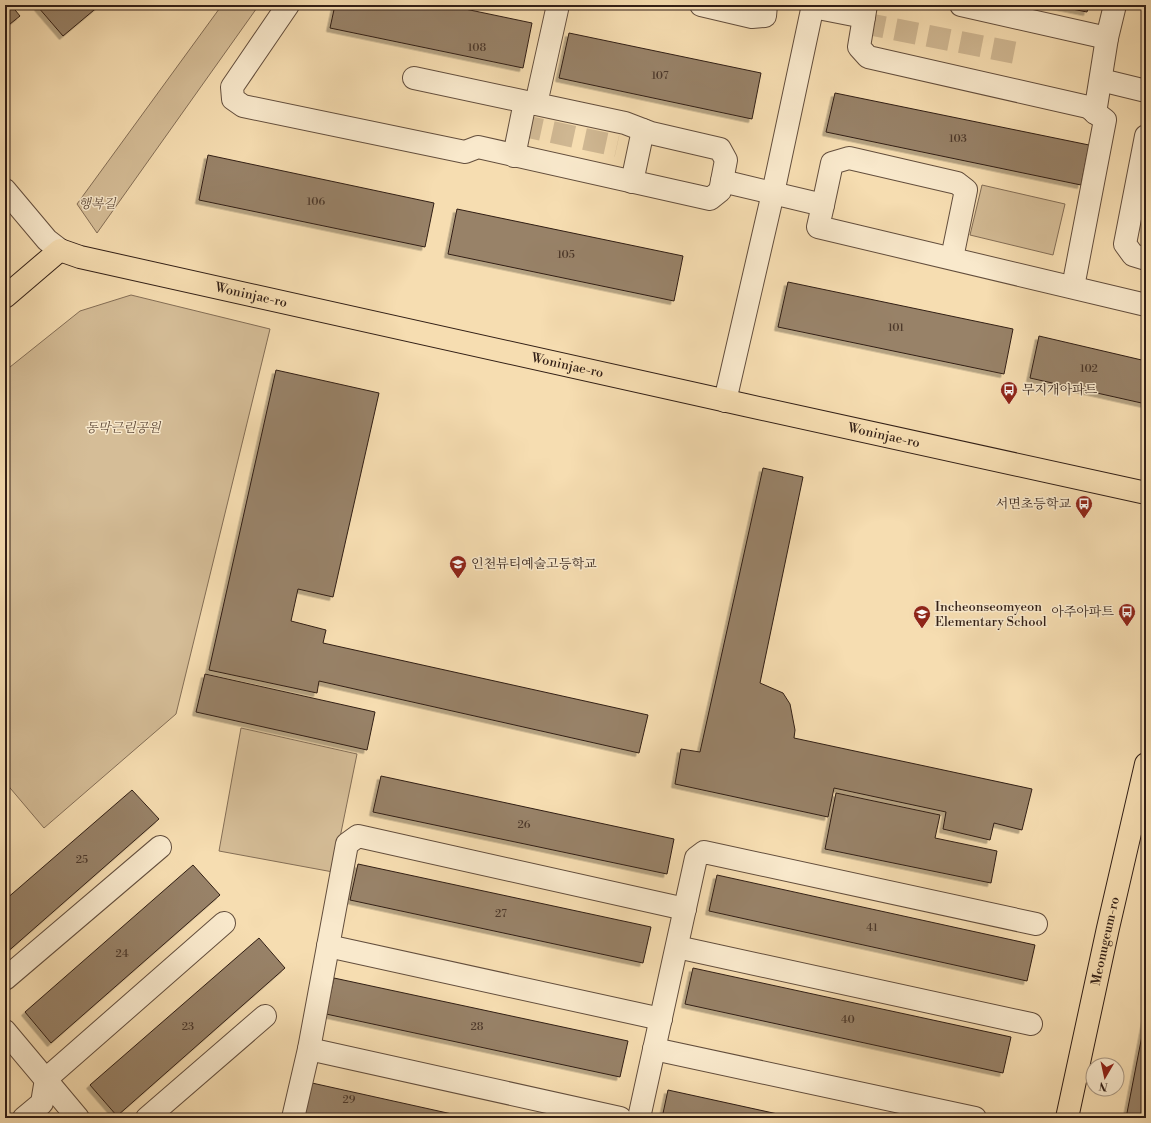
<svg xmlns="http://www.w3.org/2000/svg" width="1151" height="1123" font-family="'Libre Bodoni','Noto Serif KR',serif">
<defs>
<filter id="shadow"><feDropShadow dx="-3.5" dy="3.5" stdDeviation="0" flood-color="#0004"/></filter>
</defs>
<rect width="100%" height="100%" fill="#f6ddb1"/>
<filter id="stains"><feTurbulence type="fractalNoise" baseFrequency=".005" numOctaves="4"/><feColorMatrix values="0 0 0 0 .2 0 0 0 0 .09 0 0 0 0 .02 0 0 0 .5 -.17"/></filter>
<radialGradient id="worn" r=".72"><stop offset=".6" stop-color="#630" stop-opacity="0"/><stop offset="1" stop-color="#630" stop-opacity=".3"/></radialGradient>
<g fill="#d5bd97" stroke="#846e56">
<path d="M222 5H259L97 233 77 204Z"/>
<path d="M982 185 1065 204 1053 255 970 235Z"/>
<path d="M131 295 270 329 176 714 44 828 5 782V371L80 311Z"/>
<path d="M241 728 357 754 333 872 219 851Z"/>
</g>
<g fill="#988267" stroke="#321f16" filter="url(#shadow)">
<path d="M5 5H11L20 16 5 28Z"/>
<path d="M41 5H100L63 36 38 7Z"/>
<path d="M335 5H446L532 23 523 68 330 28Z"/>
<path d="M1052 5H1089L1087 12Z"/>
<path d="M569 33 761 73 752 119 559 78Z"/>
<path d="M835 93 1089 145 1081 185 826 132Z"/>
<path d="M208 155 434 203 425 247 199 200Z"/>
<path d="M457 209 683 256 674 301 448 254Z"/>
<path d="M788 282 1013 329 1004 374 778 327Z"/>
<path d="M1039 336 1146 361V404L1030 378Z"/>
<path d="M276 370 379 393 333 597 298 589 291 621 326 630 323 643 648 715 639 753 319 681 317 693 209 670Z"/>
<path d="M763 468 803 477 760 683 783 693 790 704 795 730 794 738 1032 789 1022 830 994 823 990 840 943 829 946 812 834 788 828 817 675 784 681 749 700 752Z"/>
<path d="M205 674 375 712 367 750 196 712Z"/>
<path d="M381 776 674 839 667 874 373 812Z"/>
<path d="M132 790 159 819 5 954V900Z"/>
<path d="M836 793 940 815 935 838 997 851 991 883 825 849Z"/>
<path d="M358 864 651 927 643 963 350 900Z"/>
<path d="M193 865 220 895 51 1043 25 1012Z"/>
<path d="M717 875 1035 945 1027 981 709 911Z"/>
<path d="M259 938 285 968 117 1116 90 1085Z"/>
<path d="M693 968 1011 1037 1003 1073 685 1004Z"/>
<path d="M334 978 628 1041 620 1077 326 1014Z"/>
<path d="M1146 1015V1118H1126Z"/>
<path d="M312 1083 470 1118H304Z"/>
<path d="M668 1090 796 1118H662Z"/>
</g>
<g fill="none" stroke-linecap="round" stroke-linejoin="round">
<g stroke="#cfb792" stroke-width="22" stroke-dasharray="22 11" stroke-linecap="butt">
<path d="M863 23 1016 53"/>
<path d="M520 125 617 146"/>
</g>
<defs>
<g id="minor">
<path d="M288 5 232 87 233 99 243 106 465 152 478 147 710 199 720 191 722 181 726 160 720 149 651 133 625 123 536 104 558 5"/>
<path d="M701 5 752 17 765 16 766 5"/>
<path d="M866 5 859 47 868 57 1088 107 1105 120 1073 287"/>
<path d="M961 5 1107 38"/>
<path d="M813 7 864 17"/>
<path d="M414 78 536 104"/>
<path d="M1101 80 1146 91"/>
<path d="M1095 113 1107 38 1115 5"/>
<path d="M1146 136 1125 244 1133 255 1146 259"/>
<path d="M514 156 525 102"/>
<path d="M722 181 823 205 818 227 1146 305"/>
<path d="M632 182 643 130"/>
<path d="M5 190 47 240 60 250"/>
<path d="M823 205 832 163 849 158 957 183 966 190 952 258"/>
<path d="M725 401 773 193 813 5"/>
<path d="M328 946 661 1019"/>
<path d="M677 947 1031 1024"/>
<path d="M5 979 160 847"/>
<path d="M5 1031 78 1118"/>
<path d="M309 1049 620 1118"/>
<path d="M654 1049 975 1118"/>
<path d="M24 1118 42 1103 46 1079 224 923"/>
<path d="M147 1118 265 1016"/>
<path d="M293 1118 309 1049 347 844 358 836 685 909"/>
<path d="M639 1118 696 858 704 852 1036 924"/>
</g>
<g id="major">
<path id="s1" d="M5 297 60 250 80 257 745 405 1146 493"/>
<path id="s2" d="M1067 1118 1108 928 1146 764"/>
</g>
</defs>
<use href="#minor" stroke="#634e3d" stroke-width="24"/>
<use href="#major" stroke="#321f16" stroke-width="24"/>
<use href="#minor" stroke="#f9e9cc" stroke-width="22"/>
<use href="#major" stroke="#f6ddb1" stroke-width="22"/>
</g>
<defs>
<symbol id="bus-pin" viewBox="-11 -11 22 30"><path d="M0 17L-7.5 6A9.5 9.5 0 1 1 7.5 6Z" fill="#8f2418" stroke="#f9e9cc"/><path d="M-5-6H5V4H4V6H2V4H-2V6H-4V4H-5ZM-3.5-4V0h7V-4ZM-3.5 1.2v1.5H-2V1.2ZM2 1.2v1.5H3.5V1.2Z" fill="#fff"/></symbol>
<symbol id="school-pin" viewBox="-11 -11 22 30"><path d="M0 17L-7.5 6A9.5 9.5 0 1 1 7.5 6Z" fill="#8f2418" stroke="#f9e9cc"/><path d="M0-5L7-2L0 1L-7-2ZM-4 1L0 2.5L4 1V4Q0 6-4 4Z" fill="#fff"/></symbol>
</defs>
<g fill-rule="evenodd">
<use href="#bus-pin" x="999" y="380" width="20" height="27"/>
<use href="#bus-pin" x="1074" y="494" width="20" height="27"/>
<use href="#school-pin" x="448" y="554" width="20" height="27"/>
<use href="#bus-pin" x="1117" y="602" width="20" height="27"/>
<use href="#school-pin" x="912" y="604" width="20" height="27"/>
</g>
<g text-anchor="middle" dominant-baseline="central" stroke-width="3" stroke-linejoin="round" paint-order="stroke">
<g font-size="11" fill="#4c382a">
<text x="477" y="48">108</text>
<text x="660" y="76">107</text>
<text x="958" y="139">103</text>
<text x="316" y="202">106</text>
<text x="566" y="255">105</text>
<text x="896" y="328">101</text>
<text x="1089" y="369">102</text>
<text x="524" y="825">26</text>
<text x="82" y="860">25</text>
<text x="501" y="914">27</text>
<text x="872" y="928">41</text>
<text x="122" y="954">24</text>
<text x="848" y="1020">40</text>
<text x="188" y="1027">23</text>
<text x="477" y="1027">28</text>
<text x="349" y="1100">29</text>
</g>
<g font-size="13" font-style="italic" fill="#634e3d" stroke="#f9e9cc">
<text x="97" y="204">행복길</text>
<text x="123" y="428">동막근린공원</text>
</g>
<g font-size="13" fill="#321f16" stroke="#f9e9cc">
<text stroke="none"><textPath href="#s1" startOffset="269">Woninjae-ro</textPath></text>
<text stroke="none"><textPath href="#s1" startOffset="593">Woninjae-ro</textPath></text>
<text stroke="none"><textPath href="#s1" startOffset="917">Woninjae-ro</textPath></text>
<text stroke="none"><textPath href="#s2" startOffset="181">Meonugeum-ro</textPath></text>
</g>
<g font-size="13" fill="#321f16" stroke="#f9e9cc" text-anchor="start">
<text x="1022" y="390">무지개아파트</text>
<text x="1071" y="504" text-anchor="end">서면초등학교</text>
<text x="471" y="564">인천뷰티예술고등학교</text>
<text x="935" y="607">Incheonseomyeon<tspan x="935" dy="15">Elementary School</tspan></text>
<text x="1114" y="612" text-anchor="end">아주아파트</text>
</g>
</g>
<rect width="1151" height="1123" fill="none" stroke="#f6ddb1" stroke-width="20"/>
<rect x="6" y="6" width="1139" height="1111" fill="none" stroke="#321f16" stroke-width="2"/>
<rect x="10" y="10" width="1131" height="1103" fill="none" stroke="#321f16"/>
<g transform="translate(1105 1077) rotate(189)"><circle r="19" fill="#f9e9cc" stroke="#a99883"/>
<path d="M0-3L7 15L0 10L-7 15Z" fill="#8f2418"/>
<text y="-6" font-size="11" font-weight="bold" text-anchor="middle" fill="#321f16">N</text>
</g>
<rect width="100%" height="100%" filter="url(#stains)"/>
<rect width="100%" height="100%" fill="url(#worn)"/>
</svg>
